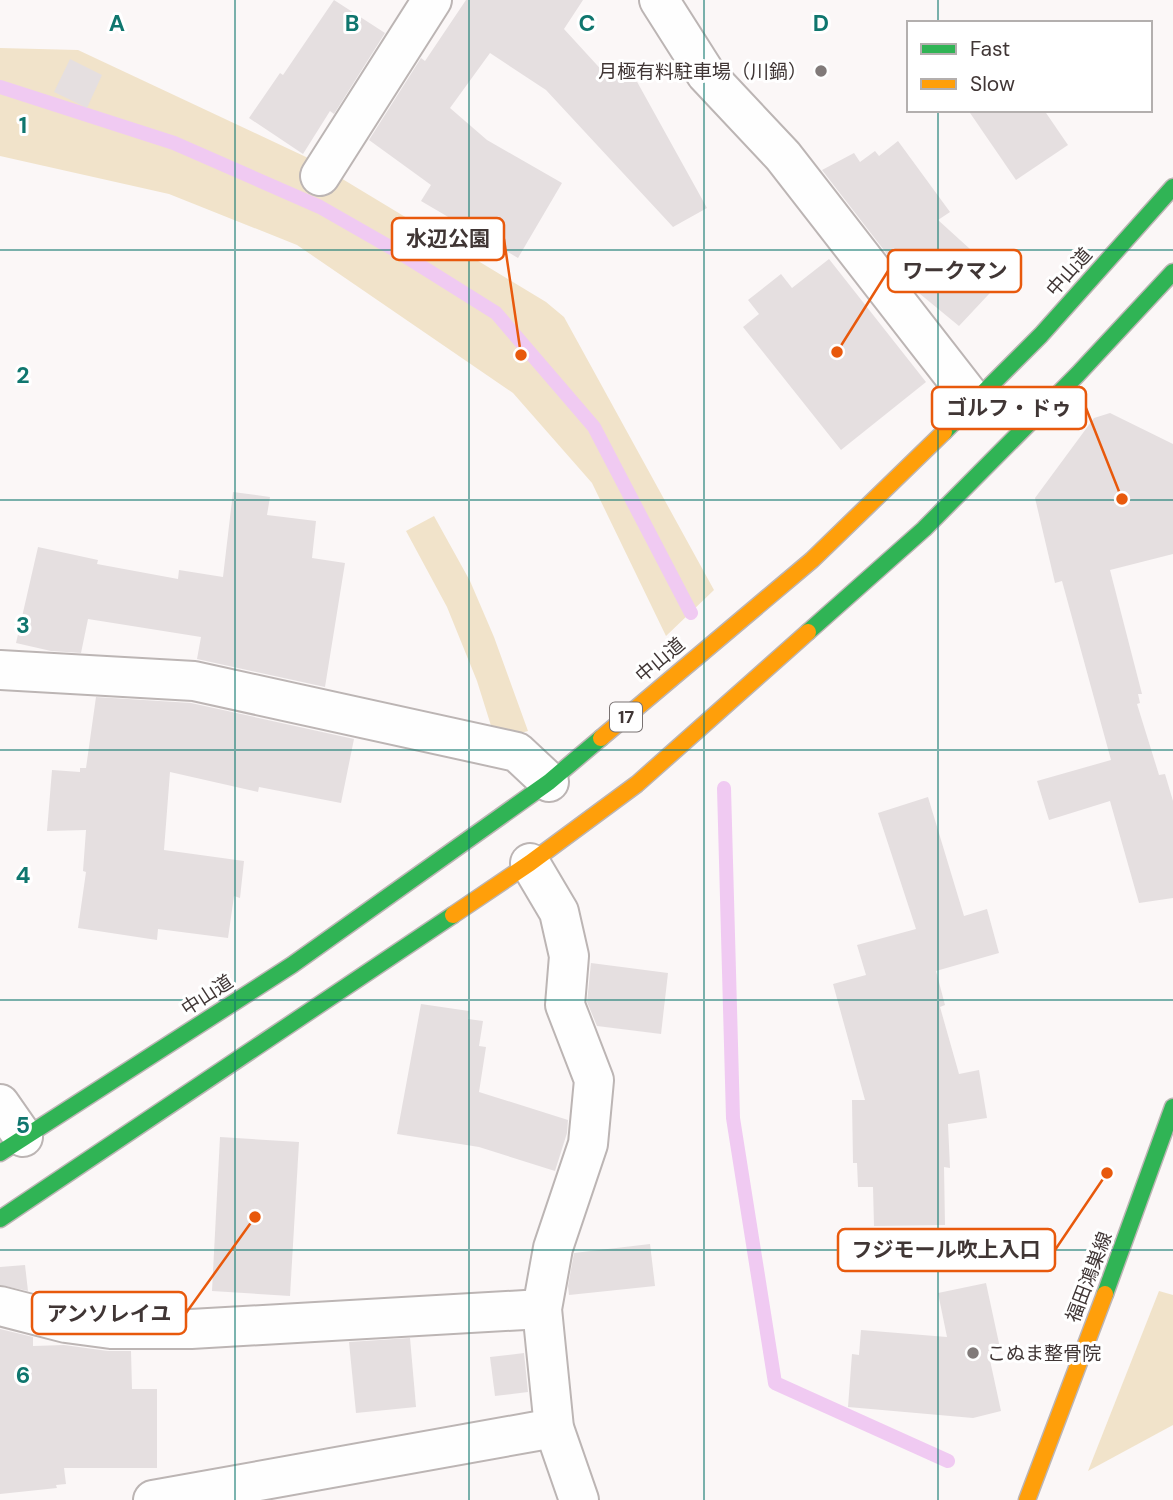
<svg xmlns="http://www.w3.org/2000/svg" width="1173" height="1500" font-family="'DM Sans','Noto Sans JP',sans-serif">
<rect width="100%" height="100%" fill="#fbf7f7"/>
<g fill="#f1e3ca">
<path d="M0 48 78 50 306 157 546 302 564 317 714 590 666 636 592 483 513 393 297 245 169 194 0 156Z"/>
<path d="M434 516 470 581 494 637 528 731 510 736 493 732 477 681 447 607 406 531Z"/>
<path d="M1159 1291 1173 1295V1425L1088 1471Z"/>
</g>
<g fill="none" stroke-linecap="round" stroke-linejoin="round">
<g stroke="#f0caf2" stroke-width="14">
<path d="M0 87 174 143 320 207 397 251 496 313 594 427 691 613"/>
<path d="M724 788 733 1118 775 1383 948 1461"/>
</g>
</g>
<g fill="#e5dfe0">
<path d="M334 0 385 33 334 114 330 111 303 154 249 118 280 73 283 75Z"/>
<path d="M466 0H583L564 29 607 76 625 60 707 208 673 227 546 90 490 53 450 108 487 140 562 183 518 258 421 201 431 185 369 140 421 58 425 61Z"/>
<path d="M70 59 102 75 87 108 54 92Z"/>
<path d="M968 110H1044L1068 145 1016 180Z"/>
<path d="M898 141 950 212 938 220 1003 279 959 326 914 289 822 170 854 153 860 162 875 151 879 156Z"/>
<path d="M829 259 926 382 841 450 743 327 759 314 748 300 781 274 792 288Z"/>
<path d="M1110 413 1173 444V554L1110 570 1142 694H1138L1140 703 1137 704 1159 775 1165 774 1173 801V898L1139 903 1110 801 1049 820 1037 781 1111 760 1062 581 1055 583 1035 498 1094 418Z"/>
<path d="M233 492 270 497 267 515 316 521 312 558 345 563 325 687 197 659 201 637 88 619 81 653 51 651 16 643 38 547 98 560 97 564 178 579 179 570 223 577Z"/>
<path d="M96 697 191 703 354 739 341 803 259 787 258 792 170 772 164 850 244 861 240 898 234 896 228 938 158 929 157 940 78 928 86 872 83 871 86 830 47 831 52 770 80 772V768H86Z"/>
<path d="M928 797 964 916 987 909 999 953 936 971 945 1005 940 1007 959 1074 979 1070 987 1118 948 1124 950 1168 944 1167 945 1225 874 1226 873 1187H858L857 1163H853L852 1100H865L833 984 866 975 857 945 916 929 878 813Z"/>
<path d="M591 963 668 973 661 1034 597 1026 587 1002Z"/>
<path d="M421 1004 469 1011 468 1019 483 1021 479 1046 486 1047 479 1092 568 1120 567 1133 555 1171 479 1147 397 1134Z"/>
<path d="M220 1137 299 1142 290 1296 212 1291Z"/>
<path d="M650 1244 655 1286 569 1295 568 1286 574 1253Z"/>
<path d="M25 1265 28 1291 0 1285V1267Z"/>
<path d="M986 1283 1000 1348 988 1351 1001 1411 973 1418 848 1407 852 1354 859 1355 861 1330 947 1337 938 1293Z"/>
<path d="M0 1329 33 1337V1346L64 1345 108 1351H131L132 1389H157V1468H64L66 1484 56 1485 57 1488 0 1494Z"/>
<path d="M410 1338 416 1407 356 1413 349 1342Z"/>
<path d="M524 1353 528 1392 495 1396 490 1357Z"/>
</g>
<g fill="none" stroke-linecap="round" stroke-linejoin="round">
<defs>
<g id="street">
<path d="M659 0 706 74 783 156 975 403"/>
<path d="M320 176 432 0"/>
<path d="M0 670 194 681 517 752 549 782"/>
<path d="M530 863 559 912 569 956 565 1005 594 1080 588 1144 553 1248 542 1309 554 1428 579 1500"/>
<path d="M0 1104 23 1137"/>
<path d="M0 1306 66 1323 111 1329H191L542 1309"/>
<path d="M153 1500 554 1428"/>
</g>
<g id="fast">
<path d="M944 432 1041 335 1173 187"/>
<path d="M808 632 924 529 1078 374 1173 272"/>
<path d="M0 1153 292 965 549 782 601 738"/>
<path d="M0 1219 453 915"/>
<path d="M1105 1294 1173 1107"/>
</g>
<g id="slow">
<path d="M601 738 812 560 944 432"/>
<path d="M453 915 530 863 637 784 808 632"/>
<path d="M1027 1500 1105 1294"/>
</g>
</defs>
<use href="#street" stroke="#bcb5b4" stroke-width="42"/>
<use href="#fast" stroke="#bcb5b4" stroke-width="19"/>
<use href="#slow" stroke="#bcb5b4" stroke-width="19"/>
<use href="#street" stroke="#fefefe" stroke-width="38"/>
<use href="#fast" stroke="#30b455" stroke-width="16"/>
<use href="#slow" stroke="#ff9f0a" stroke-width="16"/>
</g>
<path fill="none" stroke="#0f766e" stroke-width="2" stroke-opacity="0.55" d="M235 0V1500M469 0V1500M704 0V1500M938 0V23M938 110V1500M0 250H1173M0 500H1173M0 750H1173M0 1000H1173M0 1250H1173"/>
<g fill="#817a79" stroke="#fff" stroke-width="2.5">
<circle cx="821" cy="71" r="7"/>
<circle cx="973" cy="1353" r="7"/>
</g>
<g text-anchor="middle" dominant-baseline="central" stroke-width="6" stroke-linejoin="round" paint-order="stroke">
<rect fill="#fff" stroke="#797272" stroke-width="2" x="610" y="702.5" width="32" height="29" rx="5"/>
<g font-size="18" font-weight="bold" fill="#403635">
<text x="626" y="717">17</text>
</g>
<g font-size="19" fill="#403635" stroke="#fff" text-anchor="end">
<text x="807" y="71">月極有料駐車場（川鍋）</text>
<text x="987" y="1353" text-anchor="start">こぬま整骨院</text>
</g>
<g font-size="19" fill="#403635" stroke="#fff">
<text transform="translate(1069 272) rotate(-48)">中山道</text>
<text transform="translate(660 660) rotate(-40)">中山道</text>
<text transform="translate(207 995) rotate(-33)">中山道</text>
<text transform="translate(1089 1277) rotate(-69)">福田鴻巣線</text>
</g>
</g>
<g font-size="23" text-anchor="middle" font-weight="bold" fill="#0f766e" stroke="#fff" stroke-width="6" stroke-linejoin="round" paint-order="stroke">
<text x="117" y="31">A</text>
<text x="352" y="31">B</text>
<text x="587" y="31">C</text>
<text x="821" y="31">D</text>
<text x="23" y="133">1</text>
<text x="23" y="383">2</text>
<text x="23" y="633">3</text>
<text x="23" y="883">4</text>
<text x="23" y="1133">5</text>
<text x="23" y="1383">6</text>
</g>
<path fill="none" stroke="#e8590c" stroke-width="2.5" d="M521 355L504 239M837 352L888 271M1122 499L1086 408M1107 1173L1055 1250M255 1217L186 1313"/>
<g fill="#e8590c" stroke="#fff" stroke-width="2.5">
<circle cx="521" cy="355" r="7"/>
<circle cx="837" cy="352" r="7"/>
<circle cx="1122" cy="499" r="7"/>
<circle cx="1107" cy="1173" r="7"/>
<circle cx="255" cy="1217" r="7"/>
</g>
<g fill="#fff" stroke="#e8590c" stroke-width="2.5">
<rect x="392" y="218" width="112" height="42" rx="7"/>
<rect x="888" y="250" width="133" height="42" rx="7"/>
<rect x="932" y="387" width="154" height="42" rx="7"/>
<rect x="838" y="1229" width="217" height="42" rx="7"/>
<rect x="32" y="1292" width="154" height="42" rx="7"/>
</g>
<g font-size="21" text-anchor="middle" font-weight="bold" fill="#403635">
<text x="448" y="246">水辺公園</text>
<text x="955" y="278">ワークマン</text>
<text x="1009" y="415">ゴルフ・ドゥ</text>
<text x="946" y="1257">フジモール吹上入口</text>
<text x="109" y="1321">アンソレイユ</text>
</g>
<rect x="907" y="21" width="245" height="91" fill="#ffffff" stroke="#b3afae" stroke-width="2"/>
<rect x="921" y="44" width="35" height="10" fill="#30b455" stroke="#b3afae" stroke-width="2"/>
<text x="970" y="56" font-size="21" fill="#403635">Fast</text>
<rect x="921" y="79" width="35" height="10" fill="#ff9f0a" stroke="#b3afae" stroke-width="2"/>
<text x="970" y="91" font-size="21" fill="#403635">Slow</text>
</svg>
